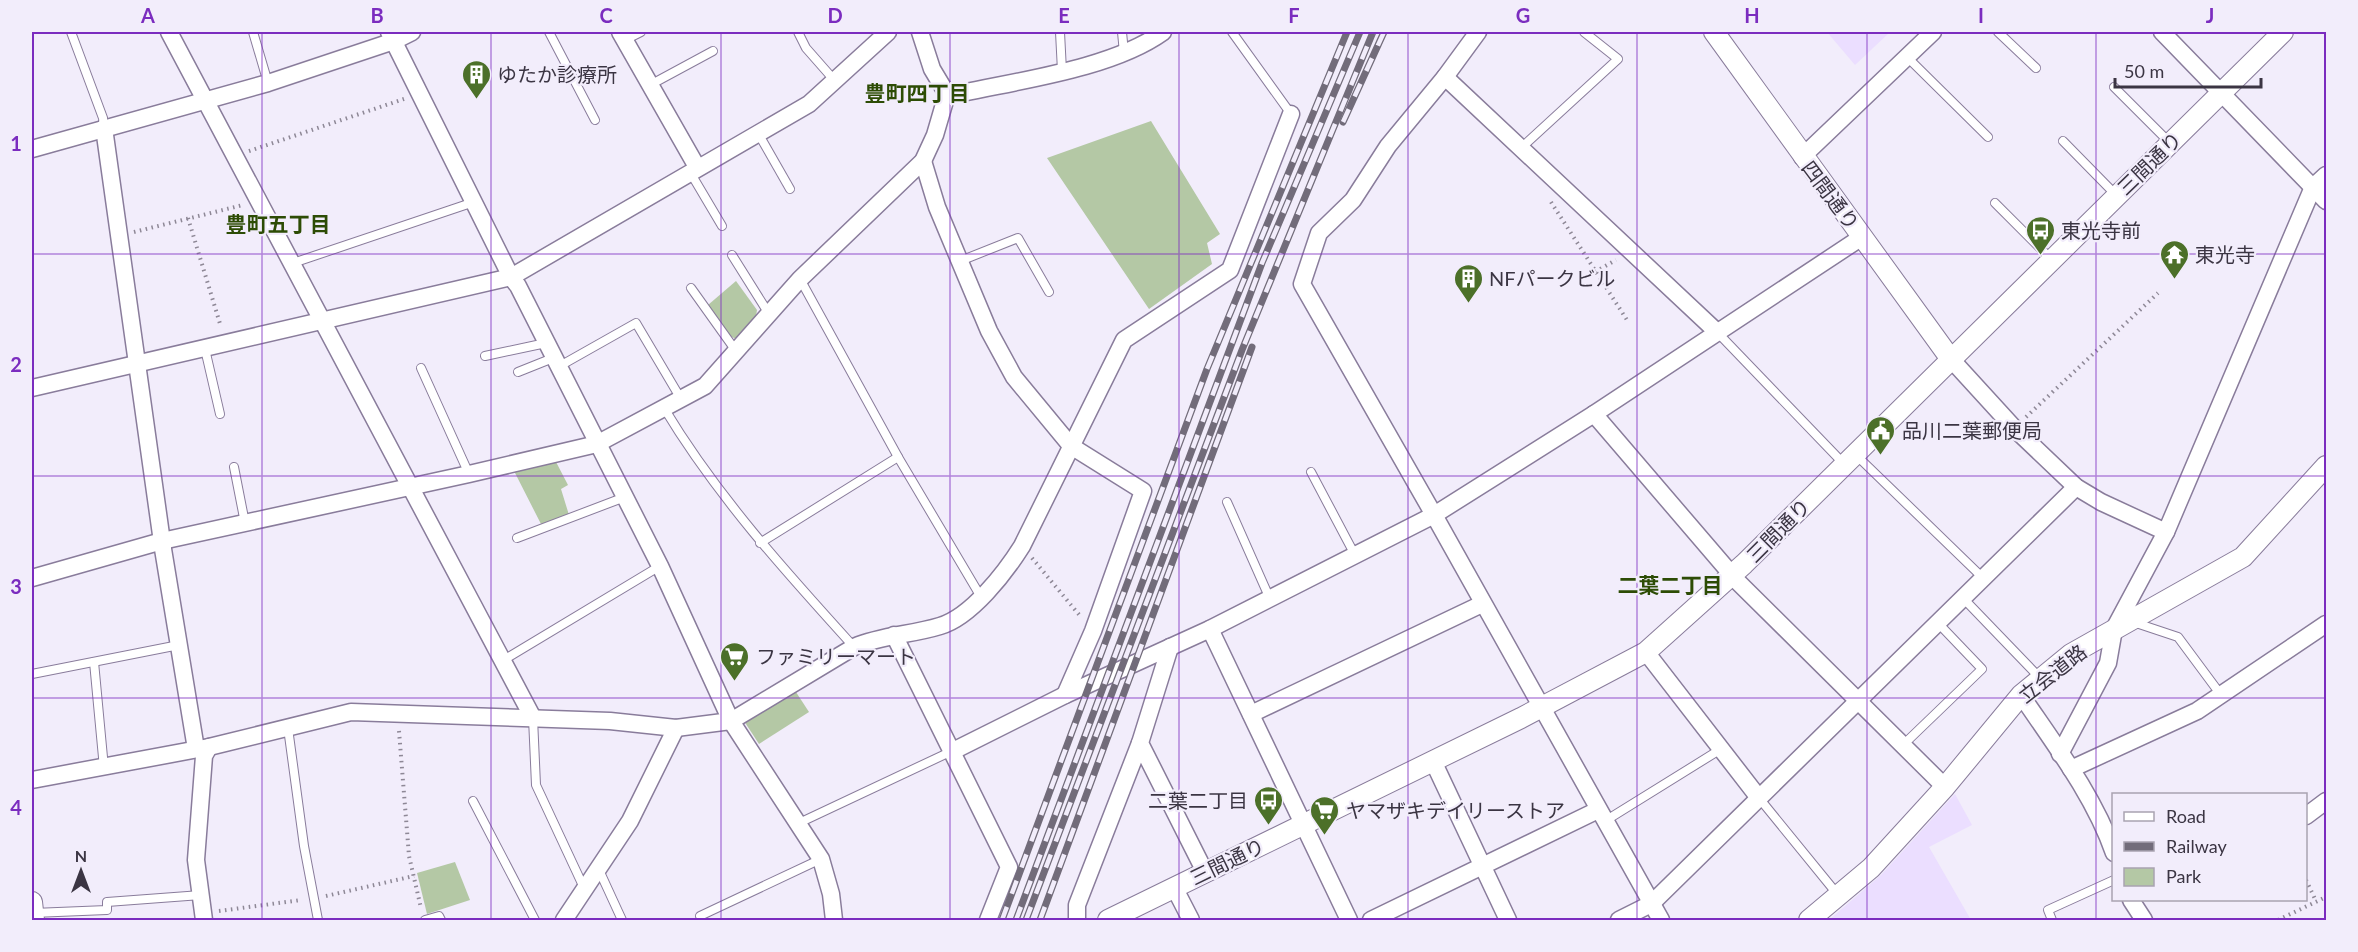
<svg xmlns="http://www.w3.org/2000/svg" width="2358" height="952" font-family="Lato,'Noto Sans JP',sans-serif">
<rect width="100%" height="100%" fill="#f2edfb"/>
<g fill="#ebdeff">
<path d="M1827 32H1890L1855 65Z"/>
<path d="M1955 794 1972 825 1929 847 1971 920H1829L1881 875Z"/>
</g>
<g fill="#b4c8a5">
<path d="M1151 121 1220 234 1207 243 1212 264 1149 309 1047 158Z"/>
<path d="M736 281 757 310 755 322 738 340 730 336 708 305Z"/>
<path d="M555 460 568 485 561 489 569 515 541 524 513 469Z"/>
<path d="M794 689 809 712 759 744 744 721Z"/>
<path d="M455 862 470 900 427 914 417 873Z"/>
</g>
<g fill="none" stroke-linecap="round" stroke-linejoin="round">
<defs>
<g id="service">
<path d="M71 32 103 118 104 128"/>
<path d="M253 32 268 83"/>
<path d="M549 32 595 120"/>
<path d="M798 32 806 48 835 81"/>
<path d="M1060 32 1062 71"/>
<path d="M1122 32 1124 53"/>
<path d="M1232 32 1291 114"/>
<path d="M1998 32 2036 68"/>
<path d="M625 40 641 32"/>
<path d="M1907 57 1988 137"/>
<path d="M650 85 713 51"/>
<path d="M2114 87 2170 143"/>
<path d="M758 133 790 189"/>
<path d="M2063 141 2116 195"/>
<path d="M1521 148 1618 59 1584 32"/>
<path d="M690 172 722 226"/>
<path d="M1995 203 2051 259"/>
<path d="M732 255 769 314"/>
<path d="M960 261 1018 238 1049 292"/>
<path d="M290 264 474 202"/>
<path d="M800 279 898 457 981 597"/>
<path d="M691 288 736 351"/>
<path d="M1717 332 1844 464"/>
<path d="M205 349 220 414"/>
<path d="M485 356 546 343"/>
<path d="M558 367 636 323 681 399"/>
<path d="M421 368 469 474"/>
<path d="M518 372 553 358"/>
<path d="M664 408C717 496 785 571 854 647"/>
<path d="M1855 454 1982 577"/>
<path d="M234 467 245 523"/>
<path d="M1311 472 1356 557"/>
<path d="M1227 502 1270 599"/>
<path d="M517 538 625 497"/>
<path d="M760 543 898 457"/>
<path d="M1962 597 2040 678"/>
<path d="M2133 622 2178 637 2221 695"/>
<path d="M502 661 660 566"/>
<path d="M94 662 104 768"/>
<path d="M32 674 179 645"/>
<path d="M533 718 536 785 585 890"/>
<path d="M288 728 304 846 318 920"/>
<path d="M1903 745 1982 669 1937 622"/>
<path d="M1759 798 1838 895"/>
<path d="M473 801 535 920"/>
<path d="M1605 821 1721 749"/>
<path d="M799 823 952 751"/>
<path d="M599 870 622 920"/>
<path d="M33 913 107 910V902L201 895"/>
<path d="M425 920 439 916 441 920"/>
<path d="M702 920 700 916 821 859"/>
<path d="M2052 920 2048 910 2114 880"/>
</g>
<g id="minor">
<path d="M169 32 533 718"/>
<path d="M389 32 511 277 518 286 660 566 731 721 821 859 831 894 834 920"/>
<path d="M620 32 697 167"/>
<path d="M1478 32 1445 77 1388 146 1353 200 1319 233 1302 284 1434 515 1661 920"/>
<path d="M2162 32 2326 201"/>
<path d="M1445 77 1717 332"/>
<path d="M947 94 962 93C1022 80 1113 68 1163 32"/>
<path d="M104 128 163 549 196 749"/>
<path d="M32 149 268 83 394 41 412 32"/>
<path d="M1802 157 1933 32"/>
<path d="M923 161 937 207 989 331 1014 377 1071 446 1143 491 1093 631 1065 695"/>
<path d="M1950 358 2014 428 2076 487 2101 502 2166 532"/>
<path d="M32 388 511 277 809 104 888 32"/>
<path d="M1594 414 1738 582 1945 787"/>
<path d="M32 578 162 541 469 474 597 444 606 439 705 386 800 279 923 161 935 135 947 94 932 69 920 32"/>
<path d="M1210 629 1349 920"/>
<path d="M894 635 1009 867 988 920"/>
<path d="M1170 647 1140 743 1205 872"/>
<path d="M1646 652 1759 798"/>
<path d="M2021 695C2055 745 2094 796 2114 853"/>
<path d="M1251 714 1482 604"/>
<path d="M953 751 1065 695 1210 629 1434 515 1594 414 1862 237"/>
<path d="M2060 754 2108 663 2114 629 2166 532 2313 187 2326 175"/>
<path d="M1433 761 1508 920"/>
<path d="M2071 769 2197 711 2326 624"/>
<path d="M32 780 209 747 351 712 610 721 676 728 731 721 854 647C882 635 911 635 940 626 971 617 1005 573 1022 546L1124 340 1230 270 1291 114"/>
<path d="M2306 816 2326 801"/>
<path d="M1174 887 1191 920"/>
<path d="M2131 900 2144 920"/>
<path d="M204 920 196 860 204 756 209 747"/>
<path d="M564 920 630 821 676 728"/>
<path d="M1077 920V905L1140 743"/>
<path d="M1371 920 1598 810"/>
<path d="M1619 920 1651 904 2076 487"/>
</g>
<g id="tertiary">
<path d="M1714 32 1950 358"/>
<path d="M32 902 34 920"/>
<path d="M1108 920 1521 718 1646 652 1744 564 2283 32"/>
<path d="M1809 920 1871 868 1945 787 2021 695 2071 654 2243 557 2326 466"/>
</g>
</defs>
<use href="#service" stroke="#897c9b" stroke-width="10"/>
<use href="#minor" stroke="#897c9b" stroke-width="19"/>
<use href="#tertiary" stroke="#897c9b" stroke-width="22"/>
<g stroke="#8e8896" stroke-width="4" stroke-dasharray="1.5 4.5" stroke-linecap="butt">
<path d="M249 151 404 99"/>
<path d="M1551 202 1627 320"/>
<path d="M188 218 221 327"/>
<path d="M134 232 243 205"/>
<path d="M1595 272 1616 260"/>
<path d="M2026 417 2158 293"/>
<path d="M1032 558 1081 617"/>
<path d="M399 731 409 856 421 908"/>
<path d="M2306 880 2316 901"/>
<path d="M326 896 414 876"/>
<path d="M219 911 301 900"/>
<path d="M2278 920 2326 897"/>
</g>
<use href="#service" stroke="#fff" stroke-width="8"/>
<use href="#minor" stroke="#fff" stroke-width="16"/>
<use href="#tertiary" stroke="#fff" stroke-width="20"/>
<defs>
<g id="rail">
<path d="M1343 122 1384 32"/>
<path d="M1002 920 1207 369 1347 32"/>
<path d="M1016 920 1262 263 1360 32"/>
<path d="M1026 920 1242 350 1373 32"/>
<path d="M1040 920 1252 347"/>
</g>
</defs>
<use href="#rail" stroke="#726c7a" stroke-width="7"/>
<use href="#rail" stroke="#f2edfb" stroke-width="4.5" stroke-dasharray="14" stroke-linecap="butt"/>
</g>
<path fill="none" stroke="#7b2cbf" stroke-width="1.5" stroke-opacity="0.55" d="M262 32V920M491 32V920M721 32V920M950 32V920M1179 32V920M1408 32V920M1637 32V920M1867 32V920M2096 32V920M32 254H2326M32 476H2326M32 698H2326"/>
<defs>
<symbol id="building-pin" viewBox="-11 -11 22 30"><path d="M0 17L-7.5 6A9.5 9.5 0 1 1 7.5 6Z" fill="#4c7029" stroke="#f2edfb"/><path d="M-4-6H4V6H1V3H-1V6H-4ZM-2.5-4.3h1.7v1.8h-1.7ZM.8-4.3h1.7v1.8H.8ZM-2.5-1h1.7V.8h-1.7ZM.8-1h1.7V.8H.8Z" fill="#fff"/></symbol>
<symbol id="bus-pin" viewBox="-11 -11 22 30"><path d="M0 17L-7.5 6A9.5 9.5 0 1 1 7.5 6Z" fill="#4c7029" stroke="#f2edfb"/><path d="M-5-6H5V4H4V6H2V4H-2V6H-4V4H-5ZM-3.5-4V0h7V-4ZM-3.5 1.2v1.5H-2V1.2ZM2 1.2v1.5H3.5V1.2Z" fill="#fff"/></symbol>
<symbol id="temple-pin" viewBox="-11 -11 22 30"><path d="M0 17L-7.5 6A9.5 9.5 0 1 1 7.5 6Z" fill="#4c7029" stroke="#f2edfb"/><path d="M0-6L5-2H3V0L6.5 2.5H4V6H1.5V3h-3V6H-4V2.5H-6.5L-3 0V-2H-5Z" fill="#fff"/></symbol>
<symbol id="civic-pin" viewBox="-11 -11 22 30"><path d="M0 17L-7.5 6A9.5 9.5 0 1 1 7.5 6Z" fill="#4c7029" stroke="#f2edfb"/><path d="M-.6-6.5H3V-4.5H.6V-3L4-1V1h2V6H-6V1h2V-1L-.6-3ZM-1.2 2.5V6h2.4V2.5Z" fill="#fff"/></symbol>
<symbol id="supermarket-pin" viewBox="-11 -11 22 30"><path d="M0 17L-7.5 6A9.5 9.5 0 1 1 7.5 6Z" fill="#4c7029" stroke="#f2edfb"/><path d="M-6-5.5h2.5l.6 2H6L4.5 2H-2.5L-4.4-4H-6ZM-1.5 3.2a1.3 1.3 0 1 0 .1 0ZM3 3.2a1.3 1.3 0 1 0 .1 0Z" fill="#fff"/></symbol>
</defs>
<g fill-rule="evenodd">
<use href="#building-pin" x="460" y="58" width="33" height="45"/>
<use href="#bus-pin" x="2024" y="214" width="33" height="45"/>
<use href="#temple-pin" x="2158" y="238" width="33" height="45"/>
<use href="#building-pin" x="1452" y="262" width="33" height="45"/>
<use href="#civic-pin" x="1864" y="414" width="33" height="45"/>
<use href="#supermarket-pin" x="718" y="640" width="33" height="45"/>
<use href="#bus-pin" x="1252" y="784" width="33" height="45"/>
<use href="#supermarket-pin" x="1308" y="794" width="33" height="45"/>
</g>
<g text-anchor="middle" dominant-baseline="central" stroke-width="4.5" stroke-linejoin="round" paint-order="stroke">
<g font-size="20" fill="#3b3543" stroke="#f2edfb" text-anchor="start">
<text x="497" y="74">ゆたか診療所</text>
<text x="2061" y="230">東光寺前</text>
<text x="2195" y="254">東光寺</text>
<text x="1489" y="278">NFパークビル</text>
<text x="1902" y="430">品川二葉郵便局</text>
<text x="756" y="656">ファミリーマート</text>
<text x="1248" y="800" text-anchor="end">二葉二丁目</text>
<text x="1346" y="810">ヤマザキデイリーストア</text>
</g>
<g font-size="20" fill="#3b3543" stroke="#f2edfb">
<text transform="translate(2149 163) rotate(-44)">三間通り</text>
<text transform="translate(1831 195) rotate(53)">四間通り</text>
<text transform="translate(1778 530) rotate(-45)">三間通り</text>
<text transform="translate(2052 673) rotate(-38)">立会道路</text>
<text transform="translate(1227 861) rotate(-26)">三間通り</text>
</g>
<g font-size="21" font-weight="bold" fill="#2d4c05" stroke="#f2edfb">
<text x="917" y="92">豊町四丁目</text>
<text x="278" y="223">豊町五丁目</text>
<text x="1670" y="584">二葉二丁目</text>
</g>
</g>
<rect width="2358" height="952" fill="none" stroke="#f2edfb" stroke-width="66"/>
<rect x="2112" y="793" width="195" height="108" fill="#f2edfb" stroke="#a9a3b1" stroke-width="1.5"/>
<rect x="2124" y="812" width="30" height="9" fill="#ffffff" stroke="#a9a3b1" stroke-width="1.5"/>
<text x="2166" y="823" font-size="18" fill="#3b3543">Road</text>
<rect x="2124" y="842" width="30" height="9" fill="#726c7a" stroke="#a9a3b1" stroke-width="1.5"/>
<text x="2166" y="853" font-size="18" fill="#3b3543">Railway</text>
<rect x="2124" y="868" width="30" height="18" fill="#b4c8a5" stroke="#a9a3b1" stroke-width="1.5"/>
<text x="2166" y="883" font-size="18" fill="#3b3543">Park</text>
<g transform="translate(81 871)" stroke="#f2edfb" stroke-width="4.5" paint-order="stroke">
<path d="M0-4.5L10 22L0 15L-10 22Z" fill="#3b3543"/>
<text y="-9" font-size="16" font-weight="bold" text-anchor="middle" fill="#3b3543">N</text>
</g>
<path d="M2115 78v9h146v-9" fill="none" stroke="#3b3543" stroke-width="3"/>
<text x="2124" y="78" font-size="18" fill="#3b3543" stroke="#f2edfb" stroke-width="4.5" paint-order="stroke">50 m</text>
<rect x="33" y="33" width="2292" height="886" fill="none" stroke="#7b2cbf" stroke-width="2"/>
<g font-size="20" text-anchor="middle" font-weight="bold" fill="#7b2cbf">
<text x="148" y="23">A</text>
<text x="377" y="23">B</text>
<text x="606" y="23">C</text>
<text x="835" y="23">D</text>
<text x="1064" y="23">E</text>
<text x="1294" y="23">F</text>
<text x="1523" y="23">G</text>
<text x="1752" y="23">H</text>
<text x="1981" y="23">I</text>
<text x="2210" y="23">J</text>
<text x="16" y="151">1</text>
<text x="16" y="372">2</text>
<text x="16" y="594">3</text>
<text x="16" y="815">4</text>
</g>
</svg>
